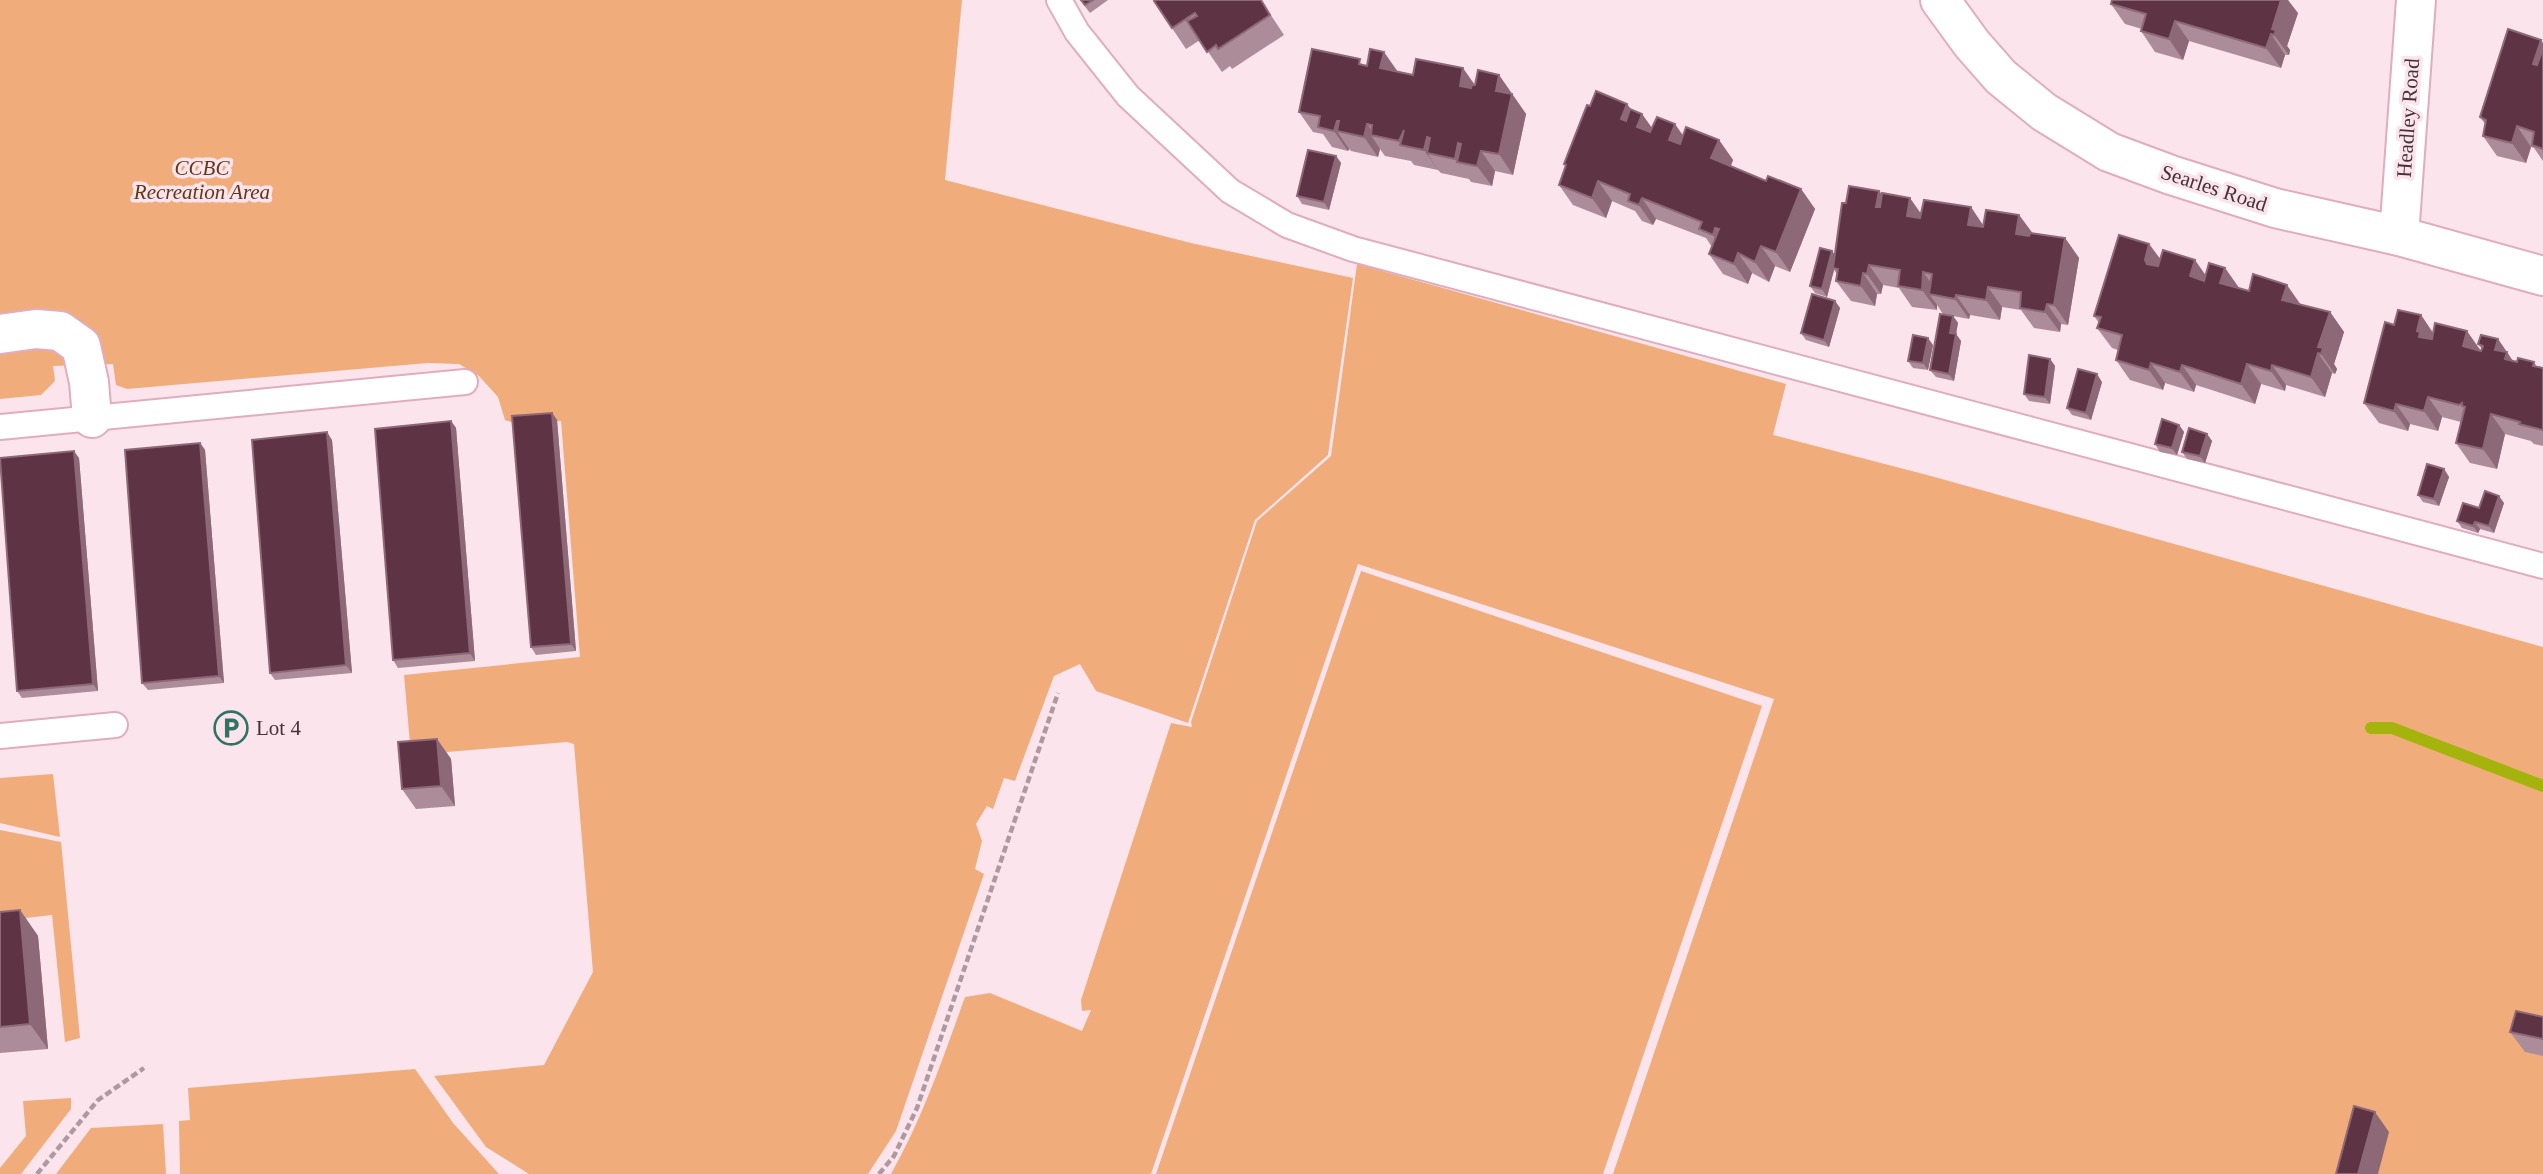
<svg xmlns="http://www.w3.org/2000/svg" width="2543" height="1174" font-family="Georgia,serif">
<rect width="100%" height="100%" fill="#fbe4ec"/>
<g fill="#f1ac7c">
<path d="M0 0H962L945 180 1191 243 1353 278 1328 455 1255 520 1188 723 1096 691 1080 664 1054 676 1015 781 1004 778 993 809 987 806 976 824 982 841 975 869 984 874 896 1131 868 1174H529L486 1147 434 1076 544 1065 593 972 574 744 567 742 411 755 404 675 580 657 561 421 517 424 505 420 498 397 479 376 459 364 428 363 127 389 116 385 113 364 53 366 55 381 41 395 0 399Z"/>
<path d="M1357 264 1786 384 1773 435 1931 476 2543 647V1174H1613L1774 699 1358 564 1151 1174H891C923 1117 943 1058 965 997L990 993 1082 1031 1091 1010 1082 1011 1081 1000 1171 723 1192 727 1191 722 1257 521 1331 456Z"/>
<path d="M1361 571 1762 706 1603 1174H1156Z"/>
<path d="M53 774 60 837 0 823V778Z"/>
<path d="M0 830 61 842 80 1038 65 1042 52 915 0 921Z"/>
<path d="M415 1069 453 1123 499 1174H180L179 1121 190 1120 188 1088Z"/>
<path d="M71 1098V1109L21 1174H0V1168L26 1136 23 1101Z"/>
<path d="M163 1124 166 1174H56L91 1128Z"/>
</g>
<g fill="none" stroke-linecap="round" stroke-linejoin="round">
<path stroke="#a5b40d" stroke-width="12" d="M2371 728H2392L2543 786"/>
<defs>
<g id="service">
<path d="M1059 0 1077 32 1128 96 1230 191 1287 225 1353 249 2543 566"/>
<path d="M0 427 465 382"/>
<path d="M0 736 115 725"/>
</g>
<g id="minor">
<path d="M1940 0 1972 44 2001 77 2044 112 2109 152 2171 175 2275 208 2399 236 2543 276"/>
<path d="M2399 236 2416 0"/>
<path d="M0 334 36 329 60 331 81 346 89 382 92 418"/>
</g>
</defs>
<use href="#service" stroke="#e1acbf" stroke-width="28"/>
<use href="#minor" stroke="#e1acbf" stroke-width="42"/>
<g stroke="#af99a0" stroke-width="4.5" stroke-dasharray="7 3.5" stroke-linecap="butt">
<path d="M37 1174 98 1100 144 1068"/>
<path d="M879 1174 894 1156 917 1108 1058 693"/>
</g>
<use href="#service" stroke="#fff" stroke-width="24"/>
<use href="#minor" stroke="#fff" stroke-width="38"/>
</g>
<g fill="#ac8c98">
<path d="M1080 0H1108L1090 13Z"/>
<path d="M1155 0H1261L1284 35 1232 69 1230 66 1222 72 1200 40 1186 49 1172 28Z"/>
<path d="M2111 4 2298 13 2287 46 2290 50 2289 55H2285L2281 68 2189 41 2183 60 2155 52 2141 31 2142 29 2125 24Z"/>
<path d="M2543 43V161L2534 148 2531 147 2526 163 2497 156 2483 136 2485 124 2480 117Z"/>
<path d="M1365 65 1413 75 1475 85 1499 75 1526 114 1513 175 1495 171 1492 186 1471 182 1469 179 1441 173 1438 170 1414 165 1411 161 1385 156 1380 149 1378 157 1351 151 1349 149 1348 151 1332 147 1323 134 1313 132 1299 112Z"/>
<path d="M1627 104 1631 110 1642 114 1652 128 1683 135 1719 140 1733 160 1731 166 1766 181 1801 189 1815 209 1790 272 1775 266 1769 282 1752 273 1748 284 1723 274 1709 254 1712 247 1706 238 1656 219 1653 225 1642 221 1635 211 1612 201 1606 218 1573 205 1559 185 1566 166 1564 164 1590 106Z"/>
<path d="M1336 156 1341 163 1329 210 1302 204 1297 196Z"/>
<path d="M1879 191 1882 194 1921 213 1983 225 2019 215 2032 233 2065 238 2079 258 2068 325 2061 324 2060 332 2034 328 2021 310 2002 307 2000 320 1970 315 1969 319 1953 316 1958 323 1956 334 1961 341 1954 381 1936 377 1930 370 1943 314 1937 305V310L1912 307 1899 288 1883 285 1881 294H1877L1875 306 1851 301 1836 281 1838 275 1834 270 1827 297 1815 293 1810 286 1832 251 1835 255Z"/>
<path d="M2149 244 2160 259 2206 275 2225 268 2239 288 2330 312 2344 332 2334 364 2337 369 2335 374 2332 373 2325 397 2286 385 2285 391 2261 384 2255 404 2196 385 2194 392 2165 383 2163 390 2130 380 2116 360 2118 350 2112 348 2097 328 2099 323 2094 316Z"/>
<path d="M1835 301 1840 308 1829 347 1806 340 1801 333Z"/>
<path d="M2421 315 2433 333 2481 351 2482 349 2478 344 2498 339 2513 361 2534 362 2537 367 2543 368V446L2534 444 2531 441 2505 434 2497 469 2470 463 2456 443 2461 422 2442 417 2438 431 2410 424 2408 431 2379 423 2364 403 2394 325Z"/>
<path d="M1933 345 1928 370 1913 368 1908 361Z"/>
<path d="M2050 359 2055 366 2050 404 2029 401 2024 394Z"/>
<path d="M2102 382 2091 420 2072 415 2067 408Z"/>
<path d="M552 413 557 420 576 651 536 655 531 647Z"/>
<path d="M451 421 456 428 475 661 398 668 393 660Z"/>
<path d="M2179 425 2184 432 2177 455 2160 452 2155 444Z"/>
<path d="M2207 434 2212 441 2205 463 2187 459 2182 452Z"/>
<path d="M332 440 352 673 275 680 270 673Z"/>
<path d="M200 443 205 450 224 683 148 690 142 683Z"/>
<path d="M79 458 98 691 22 698 17 691Z"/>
<path d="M2444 469 2449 477 2439 506 2423 502 2418 495Z"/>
<path d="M2504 503 2494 533 2480 529 2478 533 2462 528 2457 521 2479 508Z"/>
<path d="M437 739 451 759 455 806 416 809 402 789Z"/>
<path d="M20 910 38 936 48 1049 0 1053V912Z"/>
<path d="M2543 1017V1056L2525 1052 2510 1032Z"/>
</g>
<g fill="#8d6876">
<path d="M2281 0H2288L2298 13 2287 46 2290 50 2289 55 2274 35 2272 29Z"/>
<path d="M2175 21 2189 41 2183 60 2169 39Z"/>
<path d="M2271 34 2285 55 2281 68 2266 48Z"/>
<path d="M2541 40 2543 43V78L2533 64Z"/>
<path d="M1384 52 1398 72 1380 68Z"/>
<path d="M1463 68 1477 88 1460 86Z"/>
<path d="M1499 75 1526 114 1513 175 1499 154 1496 91Z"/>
<path d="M1627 104 1639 121 1642 114 1656 134 1651 147 1621 119Z"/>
<path d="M1337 121 1345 133 1337 131 1349 149 1348 151 1334 131Z"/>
<path d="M1367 124 1376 136 1371 135 1380 149 1378 157 1364 137Z"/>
<path d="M1675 124 1689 144 1683 160 1669 140Z"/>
<path d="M2517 126 2531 147 2526 163 2512 143Z"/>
<path d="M1427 137 1439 156 1427 153 1438 170 1424 150Z"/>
<path d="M1719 140 1733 160 1725 179 1711 158Z"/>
<path d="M1458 143 1472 163 1457 162 1469 179 1455 159Z"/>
<path d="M1481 151 1495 171 1492 186 1477 166Z"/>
<path d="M1336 156 1341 163 1329 210 1324 202Z"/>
<path d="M1598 181 1612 201 1606 218 1592 198Z"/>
<path d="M1801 189 1815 209 1790 272 1776 252Z"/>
<path d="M1879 191 1893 211 1876 207Z"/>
<path d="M1642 198 1656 219 1653 225 1639 205Z"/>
<path d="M1910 198 1924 218 1921 236 1907 216Z"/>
<path d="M1971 207 1985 228 1968 225Z"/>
<path d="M2019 215 2034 235 2030 254 2016 234Z"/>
<path d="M1715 228 1730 248 1727 255 1713 235Z"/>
<path d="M2065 238 2079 258 2068 325 2054 305Z"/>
<path d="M2149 244 2164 264 2161 284 2145 260Z"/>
<path d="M1761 246 1775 266 1769 282 1755 262Z"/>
<path d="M1832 251 1837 258 1833 268 1834 270 1827 297 1822 289Z"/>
<path d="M1738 253 1752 273 1748 284 1734 264Z"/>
<path d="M2195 260 2209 280 2204 296 2190 276Z"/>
<path d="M1869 265 1883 285 1881 294 1867 274Z"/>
<path d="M2225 268 2239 288 2220 283Z"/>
<path d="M1923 272 1938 292 1929 294 1937 305V310L1922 290Z"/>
<path d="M1863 273 1877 294 1875 306 1861 286Z"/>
<path d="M2287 285 2301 305 2282 300Z"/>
<path d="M1988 287 2002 307 2000 320 1986 300Z"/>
<path d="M1956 295 1970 315 1969 319 1955 299Z"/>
<path d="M1835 301 1840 308 1829 347 1824 340Z"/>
<path d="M2047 304 2061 324 2060 332 2045 312Z"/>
<path d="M2330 312 2344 332 2334 364 2337 369 2335 374 2321 354 2318 347Z"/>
<path d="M2421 315 2435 336 2432 349 2419 337 2417 331Z"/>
<path d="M1953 316 1958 323 1956 334 1961 341 1954 381 1949 374 1950 333Z"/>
<path d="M2467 331 2481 351 2463 346Z"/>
<path d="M1928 338 1933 345 1928 370 1923 363Z"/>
<path d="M2498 339 2521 373 2495 350Z"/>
<path d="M2318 353 2332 373 2325 397 2311 377Z"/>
<path d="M2050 359 2055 366 2050 404 2045 397Z"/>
<path d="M2151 363 2165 383 2163 390 2149 370Z"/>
<path d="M2247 364 2261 384 2255 404 2241 384Z"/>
<path d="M2182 365 2196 385 2194 392 2180 372Z"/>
<path d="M2272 365 2286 385 2285 391 2271 371Z"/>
<path d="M2097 374 2102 382 2091 420 2086 413Z"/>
<path d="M2428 397 2442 417 2438 431 2424 411Z"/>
<path d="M2396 404 2410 424 2408 431 2394 411Z"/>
<path d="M552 413 557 420 576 651 571 644Z"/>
<path d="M2491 414 2505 434 2497 469 2483 449Z"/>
<path d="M451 421 456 428 475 661 470 653Z"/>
<path d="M2179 425 2184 432 2177 455 2172 448Z"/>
<path d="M327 432 332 440 352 673 346 665Z"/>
<path d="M2207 434 2212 441 2205 463 2200 456Z"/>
<path d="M200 443 205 450 224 683 219 676Z"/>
<path d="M74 451 79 458 98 691 93 684Z"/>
<path d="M2444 469 2449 477 2439 506 2434 499Z"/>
<path d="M2499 496 2504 503 2494 533 2489 526Z"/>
<path d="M2475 522 2480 529 2478 533 2473 526Z"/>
<path d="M437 739 451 759 455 806 441 786Z"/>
<path d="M20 910 38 936 48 1049 30 1024Z"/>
<path d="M2375 1112 2389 1132 2378 1174H2358Z"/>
</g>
<g fill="#5e3344" stroke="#8d6876" stroke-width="2">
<path d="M1081 0H1093L1085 5Z"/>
<path d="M1155 0H1261L1270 15 1218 49 1216 45 1207 52 1187 21 1197 16 1195 13 1172 28 1154 1Z"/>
<path d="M2112 0H2281L2272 29 2276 30 2274 35 2271 34 2266 48 2175 21 2169 39 2141 31 2146 14 2111 4Z"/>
<path d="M2508 29 2541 40 2533 64 2537 65 2543 49V149L2532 145 2534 132 2517 126 2512 143 2483 136 2486 120 2480 117Z"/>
<path d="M1312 49 1360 59 1359 64 1367 66 1370 49 1384 52 1380 68 1413 75 1416 59 1463 68 1460 86 1471 88 1472 85H1475L1478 70 1499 75 1496 91 1512 94 1499 154 1481 151 1477 166 1457 162 1461 144 1458 143 1455 159 1427 153 1430 138 1427 137 1424 150 1400 145 1404 130 1399 141 1371 135 1372 125 1367 124 1364 137 1337 131 1339 121H1337L1334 131 1318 127 1320 116 1299 112Z"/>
<path d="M1596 91 1627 104 1621 119 1626 121 1630 109 1642 114 1637 127 1650 132 1657 117 1675 124 1669 140 1680 144 1686 127 1719 140 1711 158 1766 181 1768 176 1801 189 1776 252 1761 246 1755 262 1738 253 1734 264 1709 254 1719 229 1715 228 1713 235 1699 229 1702 222 1642 198 1639 205 1628 201 1630 194 1598 181 1592 198 1559 185 1566 165 1564 164 1587 105 1590 106Z"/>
<path d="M1308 150 1336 156 1324 202 1297 196Z"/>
<path d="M1849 186 1879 191 1876 207H1880L1882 193 1910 198 1907 216 1920 218 1924 200 1971 207 1968 225 1983 227 1986 210 2019 215 2016 234 2029 236 2030 233 2065 238 2054 305 2047 304 2045 312 2020 308 2021 292 1988 287 1986 300 1956 295 1955 299 1929 294 1932 274 1923 272 1922 290 1898 286 1900 270 1869 265 1867 274 1863 273 1861 286 1836 281 1838 269 1833 268 1842 203H1846Z"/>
<path d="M2119 235 2149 244 2145 260 2147 264 2158 266 2163 250 2195 260 2190 276 2204 281 2209 263 2225 268 2220 283 2249 291 2253 274 2287 285 2282 300 2330 312 2318 347 2323 348 2321 354 2318 353 2311 377 2272 365 2271 371 2247 364 2241 384 2182 365 2180 372 2151 363 2149 370 2116 360 2122 335 2097 328 2101 317 2094 316Z"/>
<path d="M1820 248 1832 251 1822 289 1810 286Z"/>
<path d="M1812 294 1835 301 1824 340 1801 333Z"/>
<path d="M2398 310 2421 315 2417 331 2420 332 2419 337 2432 339 2435 323 2467 331 2463 346 2481 351 2483 346 2478 344 2481 335 2498 339 2495 350 2507 352 2505 359 2517 362 2518 358 2534 362 2533 366 2543 368V430L2519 424 2520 422 2491 414 2483 449 2456 443 2465 407 2462 406V403L2459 405 2428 397 2424 411 2396 404 2394 411 2364 403 2385 322 2394 325Z"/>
<path d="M1940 314 1953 316 1950 333 1956 334 1949 374 1930 370Z"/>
<path d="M1913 335 1928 338 1923 363 1908 361Z"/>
<path d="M2029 355 2050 359 2045 397 2024 394Z"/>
<path d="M2078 369 2097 374 2086 413 2067 408Z"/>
<path d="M552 413 571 644 531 647 512 416Z"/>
<path d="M2162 419 2179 425 2172 448 2155 444Z"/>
<path d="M451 421 470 653 393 660 375 429Z"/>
<path d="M2189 428 2207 434 2200 456 2182 452Z"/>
<path d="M327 432 346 665 270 673 252 440Z"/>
<path d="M200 443 219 676 142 683 125 450Z"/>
<path d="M74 451 93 684 17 691 0 458Z"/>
<path d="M2427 464 2444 469 2434 499 2418 495Z"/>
<path d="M2485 491 2499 496 2489 526 2475 522 2473 526 2457 521 2463 503 2479 508Z"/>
<path d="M437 739 441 786 402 789 398 742Z"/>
<path d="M20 910 30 1024 0 1027V912Z"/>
<path d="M2516 1011 2543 1017V1039L2510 1032Z"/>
<path d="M2354 1106 2375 1112 2358 1174H2336Z"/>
</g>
<defs>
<symbol id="parking-ring" viewBox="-11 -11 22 22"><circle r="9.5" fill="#fbe4ec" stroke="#307363" stroke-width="1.5"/><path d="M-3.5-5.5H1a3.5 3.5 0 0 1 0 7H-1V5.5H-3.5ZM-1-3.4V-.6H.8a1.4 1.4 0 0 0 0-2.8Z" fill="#307363"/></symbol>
</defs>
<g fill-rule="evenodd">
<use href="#parking-ring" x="212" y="709" width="38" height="38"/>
</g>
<g text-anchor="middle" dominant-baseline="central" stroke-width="7" stroke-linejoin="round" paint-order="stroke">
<g font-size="21" fill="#463138" stroke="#fbe4ec">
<text transform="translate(2408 118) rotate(-86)">Headley Road</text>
<text transform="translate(2214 188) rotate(18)">Searles Road</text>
</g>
<g font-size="21" font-style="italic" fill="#633715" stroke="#fbe4ec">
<text x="202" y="168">CCBC<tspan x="202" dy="24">Recreation Area</tspan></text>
</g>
<g font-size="21" fill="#463138" stroke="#fbe4ec" text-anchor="start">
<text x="256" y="728">Lot 4</text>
</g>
</g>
</svg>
